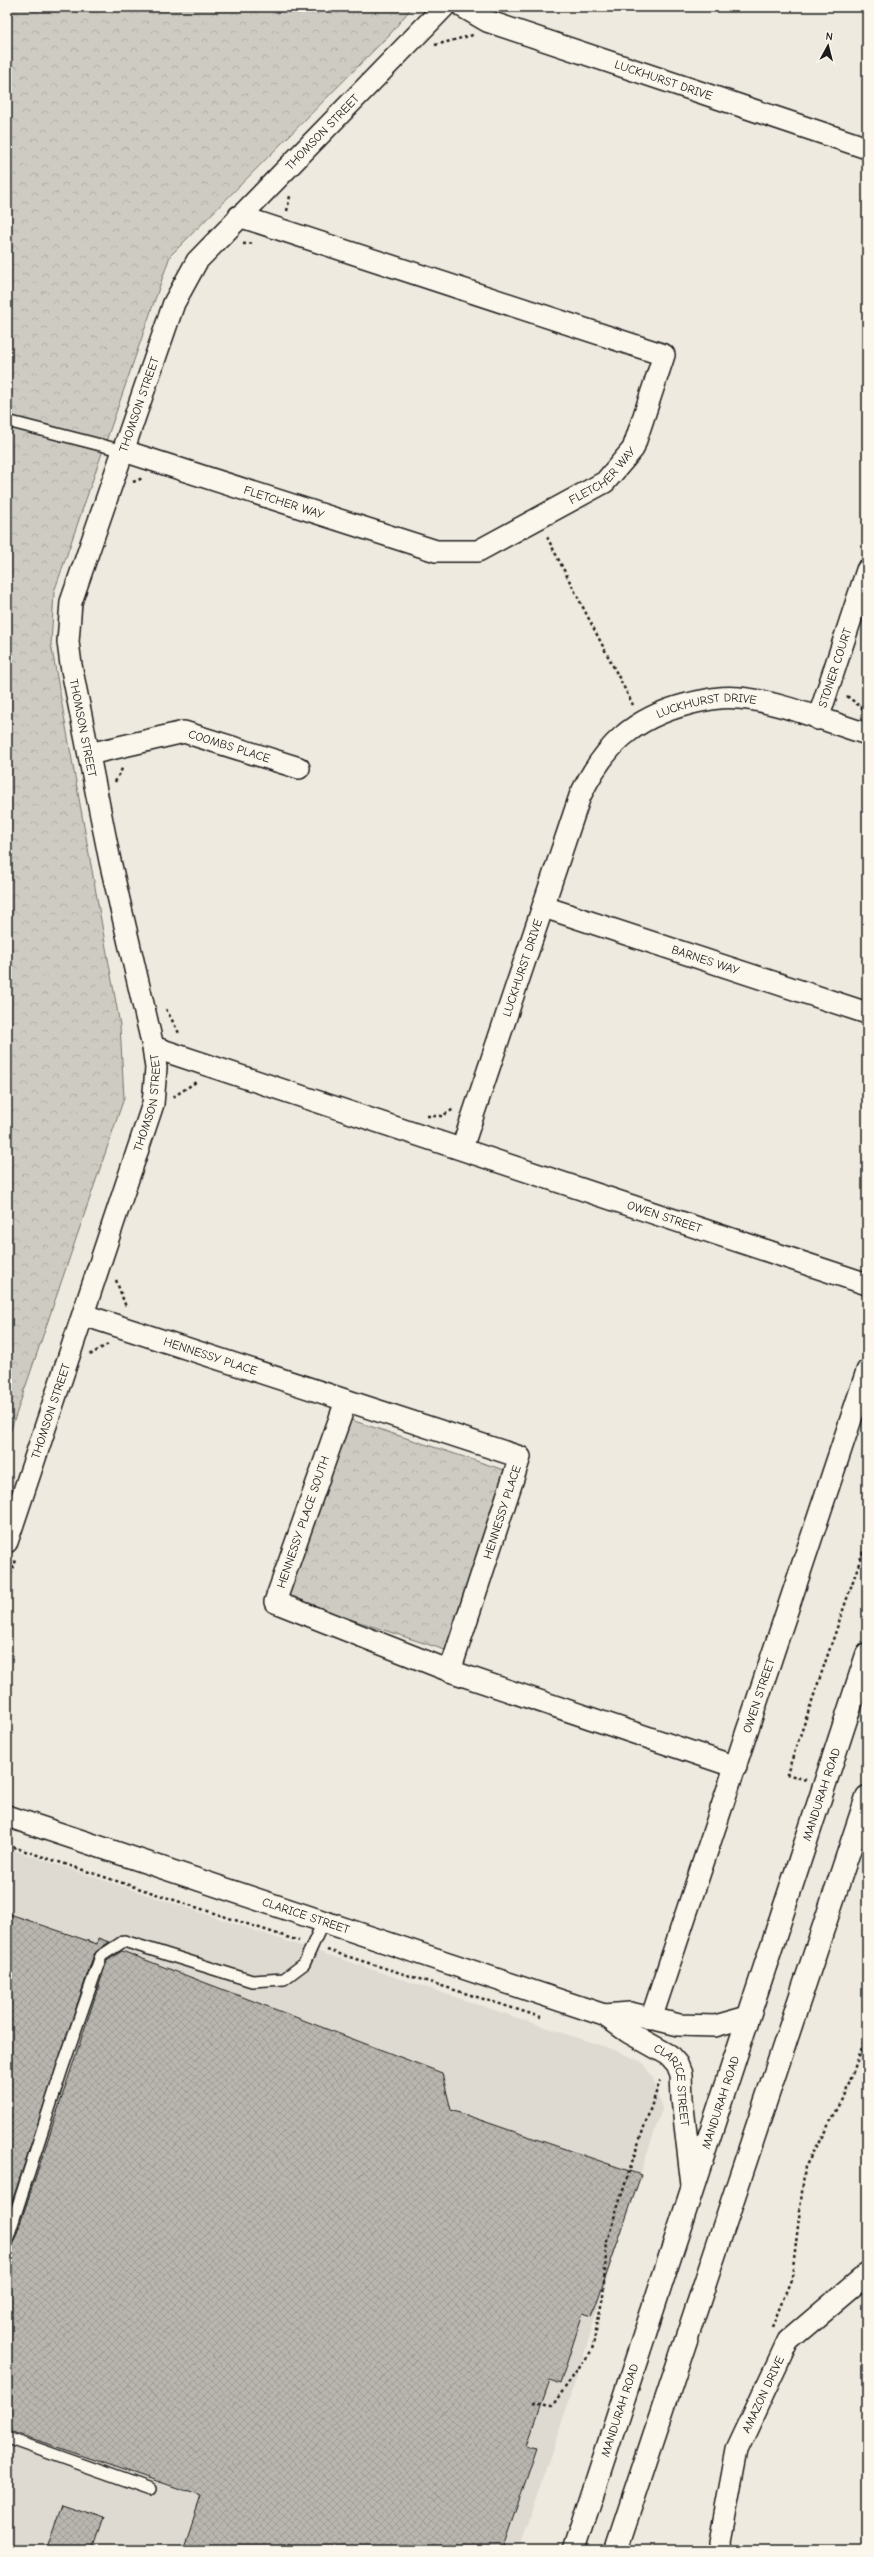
<svg xmlns="http://www.w3.org/2000/svg" width="874" height="2557" viewBox="0 0 874 2557" font-family="'Comic Neue',sans-serif">
	<defs>
		<pattern id="forest-crowns" width="20" height="18" patternUnits="userSpaceOnUse"><rect width="20" height="18" fill="#ceccc2"/><path d="M2 6a3 3 0 1 1 6 0M12 15a3 3 0 1 1 6 0" fill="none" stroke="#b0afa6"/></pattern>
		<pattern id="building-cross-hatch" width="8" height="8" patternUnits="userSpaceOnUse"><rect width="8" height="8" fill="#b9b6af"/><path d="M0 0l8 8M0 8l8-8" fill="none" stroke="#9e9c96"/></pattern>
	</defs>
	<rect width="100%" height="100%" fill="#eeeadf"/>
	<filter id="ink" filterUnits="userSpaceOnUse"><feTurbulence type="fractalNoise" baseFrequency=".025" numOctaves="2"/><feDisplacementMap in="SourceGraphic" scale="8" xChannelSelector="R" yChannelSelector="G"/><feConvolveMatrix kernelMatrix="1 2 1 2 8 2 1 2 1" color-interpolation-filters="sRGB"/></filter>
	<g filter="url(#ink)">
		<path fill="#dedad1" d="M7,1848L617,2051L642,2062L653,2078L662,2109L619,2239L573,2390L518,2550H7Z"/>
		<path fill="url(#forest-crowns)" stroke="#75746f" d="M7,7H412L391,33L170,256L54,592L51,644L120,1025L124,1098L7,1441Z
			M345,1418L504,1470L445,1650L286,1598Z"/>
		<path fill="url(#building-cross-hatch)" stroke="#1c1c1c" d="M7,1913L97,1944L98,1938L109,1942L94,1954L7,2217Z
			M122,1951L442,2073L451,2110L641,2175L592,2316L583,2313L560,2384L550,2380L527,2445L537,2448L502,2550H183L201,2496L7,2430V2247L14,2242L107,1961Z
			M62,2504L104,2518L93,2550H46Z"/>
		<g fill="none" stroke-linecap="round" stroke-linejoin="round">
			<g stroke="#1c1c1c" stroke-width="14">
				<path id="lane" d="M7,421L124,451
					M7,2240L62,2069L101,1956L124,1941L252,1981L284,1979L304,1964L323,1922
					M7,2438L151,2489"/>
			</g>
			<g stroke="#1c1c1c" stroke-width="24">
				<g id="street">
					<path id="s1" d="M463,7L487,21L867,148"/>
					<path id="s2" d="M124,451L436,551H478L605,482L633,449L664,355L239,216"/>
					<path id="s3" d="M818,719L867,570"/>
					<path id="s4" d="M89,754L184,732L299,768"/>
					<path id="s5" d="M544,907L867,1013"/>
					<path id="s6" d="M153,1047L867,1284"/>
					<path id="s7" d="M462,1148L580,796C604,746 633,718 688,704C705,700 721,696 739,698C778,701 828,722 867,734"/>
					<path id="s8" d="M84,1315L520,1457L450,1671L736,1767"/>
					<path d="M346,1401L275,1602L450,1671"/>
					<path id="s9" d="M7,1542L153,1104L156,1068L153,1047L110,861L71,665L68,642L71,602L174,303L197,261L444,7"/>
					<path id="s10" d="M7,1816L604,2015L628,2032L669,2055L677,2064L681,2074L682,2099L692,2185"/>
					<path d="M604,2015L630,2013L679,2025L715,2026L747,2017"/>
					<path id="s11" d="M651,2019L867,1371"/>
					<path id="s12" d="M721,2550L720,2541L737,2450L788,2341L867,2274"/>
				</g>
			</g>
			<g stroke="#1c1c1c" stroke-width="25">
				<g id="highway">
					<path id="s13" d="M574,2550L867,1655"/>
					<path d="M616,2550L867,1797"/>
				</g>
			</g>
			<path stroke="#1c1c1c" stroke-width="2.5" stroke-dasharray="3 3" stroke-linecap="butt" d="M435,45L473,35
				M287,211L290,196
				M243,244L254,243
				M133,482L143,478
				M547,537L633,705
				M847,696L867,712
				M115,782L123,767
				M166,1009L180,1035
				M173,1097L196,1082
				M427,1116H442L454,1109
				M116,1280L126,1307
				M90,1355L108,1344
				M7,1586L16,1560
				M806,1780L787,1774L867,1540
				M7,1845L299,1941
				M327,1950L541,2017
				M772,2327L792,2277L805,2167L843,2099L867,2034
				M532,2403L552,2406L592,2350L603,2296L607,2241L632,2162L660,2081"/>
			<use href="#lane" stroke="#fbf7ec" stroke-width="11"/>
			<use href="#street" stroke="#fbf7ec" stroke-width="21"/>
			<use href="#highway" stroke="#fbf7ec" stroke-width="22"/>
		</g>
	</g>
	<g text-anchor="middle" dominant-baseline="central" stroke-width="4" stroke-linejoin="round" paint-order="stroke">
		<g font-size="12" fill="#1c1c1c" stroke="#fbf7ec">
			<text stroke="none"><textPath href="#s1" startOffset="214">LUCKHURST DRIVE</textPath></text>
			<text stroke="none"><textPath href="#s9" startOffset="1517">THOMSON STREET</textPath></text>
			<text stroke="none"><textPath href="#s9" startOffset="1182">THOMSON STREET</textPath></text>
			<text stroke="none"><textPath href="#s2" startOffset="516">FLETCHER WAY</textPath></text>
			<text stroke="none"><textPath href="#s2" startOffset="168">FLETCHER WAY</textPath></text>
			<text stroke="none"><textPath href="#s3" startOffset="54">STONER COURT</textPath></text>
			<text stroke="none"><textPath href="#s7" startOffset="537">LUCKHURST DRIVE</textPath></text>
			<text transform="translate(83 728) rotate(79)">THOMSON STREET</text>
			<text stroke="none"><textPath href="#s4" startOffset="145">COOMBS PLACE</textPath></text>
			<text stroke="none"><textPath href="#s5" startOffset="170">BARNES WAY</textPath></text>
			<text stroke="none"><textPath href="#s7" startOffset="190">LUCKHURST DRIVE</textPath></text>
			<text stroke="none"><textPath href="#s9" startOffset="462">THOMSON STREET</textPath></text>
			<text stroke="none"><textPath href="#s6" startOffset="539">OWEN STREET</textPath></text>
			<text stroke="none"><textPath href="#s8" startOffset="133">HENNESSY PLACE</textPath></text>
			<text stroke="none"><textPath href="#s9" startOffset="138">THOMSON STREET</textPath></text>
			<text transform="translate(502 1512) rotate(-72)">HENNESSY PLACE</text>
			<text transform="translate(303 1522) rotate(-71)">HENNESSY PLACE SOUTH</text>
			<text stroke="none"><textPath href="#s11" startOffset="341">OWEN STREET</textPath></text>
			<text stroke="none"><textPath href="#s13" startOffset="795">MANDURAH ROAD</textPath></text>
			<text stroke="none"><textPath href="#s10" startOffset="315">CLARICE STREET</textPath></text>
			<text stroke="none"><textPath href="#s10" startOffset="735">CLARICE STREET</textPath></text>
			<text stroke="none"><textPath href="#s13" startOffset="471">MANDURAH ROAD</textPath></text>
			<text stroke="none"><textPath href="#s12" startOffset="163">AMAZON DRIVE</textPath></text>
			<text stroke="none"><textPath href="#s13" startOffset="147">MANDURAH ROAD</textPath></text>
		</g>
	</g>
	<rect width="874" height="2557" fill="none" stroke="#fbf7ec" stroke-width="24"/>
	<rect x="12" y="12" width="850" height="2533" fill="none" stroke="#1c1c1c" stroke-width="1.5" filter="url(#ink)"/>
	<g transform="translate(828 46) rotate(7)" stroke="#fbf7ec" stroke-width="3" paint-order="stroke">
	<path d="M0-3L7 15L0 10L-7 15Z" fill="#1c1c1c"/>
	<text y="-6" font-size="11" font-weight="bold" text-anchor="middle" fill="#1c1c1c">N</text>
	</g>
</svg>
